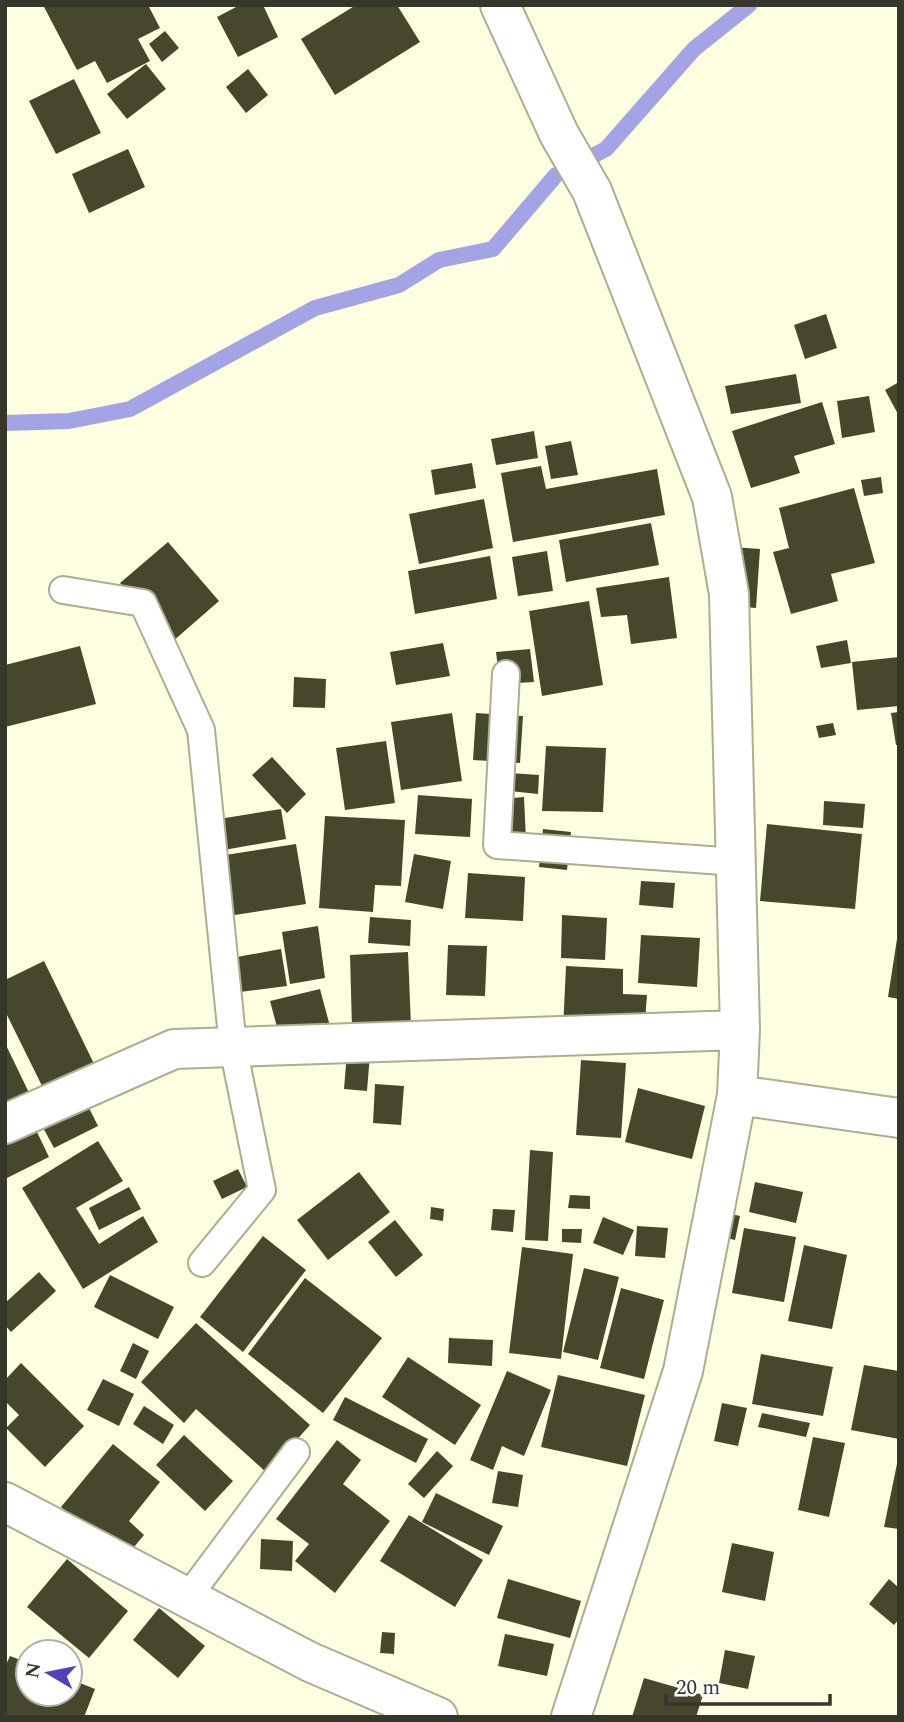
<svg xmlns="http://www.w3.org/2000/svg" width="904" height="1722" viewBox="0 0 904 1722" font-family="Spectral,serif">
	<rect width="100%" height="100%" fill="#fefee0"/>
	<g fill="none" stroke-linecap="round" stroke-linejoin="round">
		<path stroke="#a3a3e6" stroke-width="16" d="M5,423L69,421L130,409L315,308L399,285L439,260L493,249L556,175L606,149L694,49L749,5"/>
	</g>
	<path fill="#47472e" d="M43,5H148L160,28L138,39L150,61L107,83L95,61L77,70Z
		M240,5H263L278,37L238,57L217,17Z
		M356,5H397L420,42L335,95L301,39Z
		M165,31L179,48L162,62L149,44Z
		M146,64L166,89L127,119L107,94Z
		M248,69L268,95L246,113L226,87Z
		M74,79L101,133L56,154L29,101Z
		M128,149L145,187L89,213L72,174Z
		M826,314L837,348L805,359L794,325Z
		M796,374L801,403L731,414L725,386Z
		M899,382V416L885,390Z
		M869,396L875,432L842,438L837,401Z
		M822,402L835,444L794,456L800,473L751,488L732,431Z
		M534,431L538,458L496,465L491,439Z
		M571,441L578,475L551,479L545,446Z
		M472,463L476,488L435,495L431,470Z
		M541,466L546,489L657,469L665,515L513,542L501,473Z
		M881,477L883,493L864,496L861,480Z
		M854,488L875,563L831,574L838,601L791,614L773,552L789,548L779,508Z
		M484,499L493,548L419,564L409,514Z
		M651,523L659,565L566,582L559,540Z
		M168,542L219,601L172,642L120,583Z
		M733,547L760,549L756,608L730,606Z
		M547,551L553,591L518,596L512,557Z
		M490,556L497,599L415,614L408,571Z
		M669,577L677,638L631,644L627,615L601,617L596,588Z
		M589,601L603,685L542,696L529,611Z
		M847,640L851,663L821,668L816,646Z
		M443,643L450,676L396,685L390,652Z
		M80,646L96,704L5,727V665Z
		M530,649L534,682L500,684L496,652Z
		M899,657V706L857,710L852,662Z
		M294,677L326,679L325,708L293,707Z
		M899,712V745H896L891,713Z
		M452,713L462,781L401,790L391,722Z
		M476,713L523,716L520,763L473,760Z
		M833,723L836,735L819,738L816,726Z
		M386,741L395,803L345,810L336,748Z
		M546,746L606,748L603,812L542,811Z
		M272,757L306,794L287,813L252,775Z
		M510,773L539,775L538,794L510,791Z
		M418,795L472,799L470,837L415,834Z
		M524,797L526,840L494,842L492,800Z
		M824,801L865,804L863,828L823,825Z
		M281,809L286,839L224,850L219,819Z
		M325,816L405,820L401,886L375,885L373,912L319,908Z
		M767,824L862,834L855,909L760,901Z
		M543,829L571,832L567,870L539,867Z
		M296,844L306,904L215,918L206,858Z
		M414,854L451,861L443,909L405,902Z
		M468,873L525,877L523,921L465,918Z
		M641,881L675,883L673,908L639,905Z
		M562,915L607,918L605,960L561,958Z
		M370,917L411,920L410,946L368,943Z
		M318,926L325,978L290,984L282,932Z
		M641,935L700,938L697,987L638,983Z
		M897,939H899V999L888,997Z
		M448,945L487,946L485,996L446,995Z
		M281,949L287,986L231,993L226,959Z
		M408,952L411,1026L352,1028L350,955Z
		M44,961L99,1074L48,1098L5,1011V980Z
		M566,966L623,969V994L647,995L645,1021L563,1030Z
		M320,989L331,1030L281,1042L270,1001Z
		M5,1043L32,1099L5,1111Z
		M347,1052L370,1054L367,1091L344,1089Z
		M581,1060L626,1063L621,1138L576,1135Z
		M375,1084L404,1086L401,1125L373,1123Z
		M638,1088L705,1106L692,1159L625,1142Z
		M83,1096L98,1126L54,1148L39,1120Z
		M36,1130L49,1157L5,1179V1146Z
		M98,1141L123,1181L76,1208L99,1244L143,1216L158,1242L83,1289L22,1188Z
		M530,1150L553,1152L548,1241L525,1240Z
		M238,1169L247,1187L222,1199L213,1181Z
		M359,1172L390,1212L328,1260L297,1220Z
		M755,1182L803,1192L796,1223L749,1212Z
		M129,1187L141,1209L99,1230L89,1208Z
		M570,1195L590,1196V1209L568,1208Z
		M431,1207L444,1209L443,1221L430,1219Z
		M493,1209L515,1210L513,1232L491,1230Z
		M715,1210L740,1216L735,1240L710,1234Z
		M603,1217L634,1230L623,1255L593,1243Z
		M395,1220L423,1255L396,1277L368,1242Z
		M637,1226L668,1228L665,1258L635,1256Z
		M744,1228L796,1237L784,1302L732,1293Z
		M562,1229H582L581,1243L562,1242Z
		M263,1236L306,1270L243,1352L200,1317Z
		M804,1245L847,1255L832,1329L788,1321Z
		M522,1247L573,1254L561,1359L509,1353Z
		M584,1268L619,1277L598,1360L563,1352Z
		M39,1272L56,1291L11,1332L5,1325V1303Z
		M110,1275L174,1307L158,1339L94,1307Z
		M305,1278L382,1338L323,1413L248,1354Z
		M621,1288L664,1300L644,1379L600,1368Z
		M196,1323L310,1425L267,1473L196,1409L184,1423L141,1382Z
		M449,1338L493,1340L492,1366L448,1363Z
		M133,1343L149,1351L136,1379L120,1371Z
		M761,1354L833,1367L823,1416L752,1404Z
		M408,1357L481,1405L455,1445L382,1397Z
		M21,1363L84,1426L45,1467L6,1428L19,1415L5,1401V1380Z
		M864,1365L899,1371V1439L851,1430Z
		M507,1371L551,1390L524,1456L502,1446L493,1470L470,1460Z
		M558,1375L645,1395L627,1466L541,1447Z
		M103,1379L134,1394L119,1426L87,1410Z
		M345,1397L428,1439L416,1463L333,1420Z
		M722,1403L747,1408L738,1446L714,1441Z
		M144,1406L174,1425L163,1444L133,1424Z
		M762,1413L810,1423L806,1437L758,1427Z
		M184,1435L233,1481L205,1511L156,1465Z
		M813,1437L845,1443L829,1517L798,1510Z
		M337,1440L361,1460L343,1484L390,1521L335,1593L295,1561L309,1544L276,1519Z
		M113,1444L160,1482L129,1521L144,1535L124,1559L61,1507Z
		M437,1451L453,1466L424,1498L408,1484Z
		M898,1459H899V1529L884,1527Z
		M498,1471L523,1475L518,1507L492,1503Z
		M436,1493L503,1526L489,1555L422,1522Z
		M409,1515L483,1560L455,1607L380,1561Z
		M261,1539L293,1541L292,1571L260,1569Z
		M732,1543L774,1552L765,1601L722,1592Z
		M67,1559L128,1611L89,1658L27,1607Z
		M508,1579L581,1601L570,1638L497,1618Z
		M889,1579L899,1588V1619L894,1625L869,1604Z
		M159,1608L205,1646L178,1678L133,1640Z
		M382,1632L395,1633L394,1654L380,1653Z
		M505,1634L554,1644L547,1676L498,1666Z
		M725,1650L755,1656L748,1689L719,1683Z
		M10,1656L28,1663V1694H70V1679L95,1689L84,1717H5V1667Z
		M644,1678L703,1695L696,1717H632Z"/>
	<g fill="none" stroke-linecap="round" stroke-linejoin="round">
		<g stroke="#adad91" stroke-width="30">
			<path id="service" d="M63,590L143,603L201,730L233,1047L262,1190L202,1263
				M506,674L497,845L737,862
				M187,1598L296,1452"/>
		</g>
		<g stroke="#adad91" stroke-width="42">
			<path id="minor" d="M500,5L559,134L592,191L712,497L729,594L740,1030L737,1095L683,1371L571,1717
				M737,1095L899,1118
				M5,1124L174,1049L740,1030"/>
		</g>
		<g stroke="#adad91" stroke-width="42">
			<path id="tertiary" d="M5,1502L310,1662L438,1717"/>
		</g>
		<use href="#service" stroke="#fff" stroke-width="26"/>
		<use href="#minor" stroke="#fff" stroke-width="38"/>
		<use href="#tertiary" stroke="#fff" stroke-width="38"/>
	</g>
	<rect width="904" height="1722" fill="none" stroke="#36362b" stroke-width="14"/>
	<g transform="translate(49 1673) rotate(280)"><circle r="33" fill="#ffffff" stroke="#afafaa" stroke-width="2"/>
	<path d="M0-5L12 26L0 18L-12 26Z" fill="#5341b9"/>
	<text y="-10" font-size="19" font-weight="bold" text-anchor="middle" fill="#36362b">N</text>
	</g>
	<path d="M666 1694v10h164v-10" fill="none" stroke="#36362b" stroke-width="3.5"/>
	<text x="676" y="1694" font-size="21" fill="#36362b" stroke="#ffffff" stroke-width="5" paint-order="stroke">20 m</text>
</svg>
